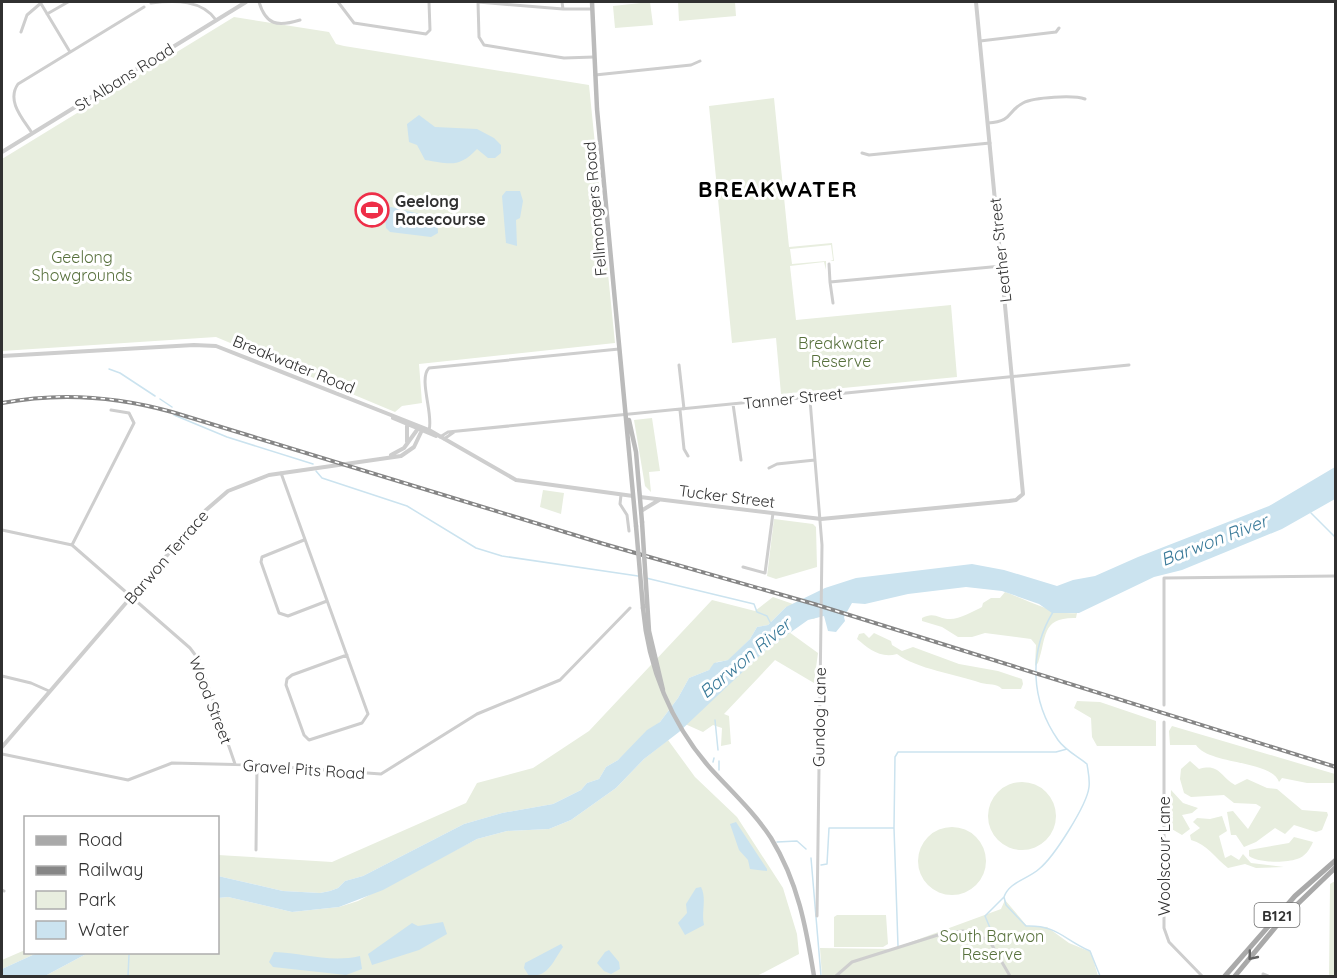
<svg xmlns="http://www.w3.org/2000/svg" width="1337" height="978" viewBox="0 0 1337 978" font-family="Quicksand,sans-serif">
	<rect width="100%" height="100%" fill="#fff"/>
	<path fill="#e8eedf" d="M650,2L653,25L615,28L613,6Z
		M678,2H735L736,16L679,21Z
		M234,17L329,32L336,44L344,46L589,85L615,343L419,364L422,403L402,406L395,412L216,337L2,351V159Z
		M774,98L789,247L832,243L834,261H830L833,260L831,245L790,249L792,264L826,261V270L824,262L790,266L796,320L951,305L957,377L781,394L776,338L732,343L709,106Z
		M652,418L660,471L649,472L651,492L645,486L634,420Z
		M543,490L564,493L561,514L540,507Z
		M774,519L813,524L816,527L817,567L776,579L767,576Z
		M1005,592C1025,599 1056,616 1077,613L1076,618C1041,617 1047,637 1038,663L1035,666L1036,645L1031,639L985,633L972,637H958L942,627L922,621V618C934,611 939,619 950,619C960,619 974,611 982,607L983,603L991,598H1000Z
		M773,597L793,604L800,601L818,617L813,619L786,607L768,625L757,627L750,639L729,660L717,662L709,670L689,678L678,698L660,722L618,760L606,767L599,779L587,783L581,790L553,804L502,813L464,824L363,876L345,881L338,888L330,891L320,893L283,891L218,876V855L332,862L466,803L477,783L533,768L589,731L712,600L755,611Z
		M789,632L818,653L814,683L775,660L724,714L729,716L731,744L721,746L722,728L713,725L703,732L685,724L749,664Z
		M864,633L869,638L874,633L891,641L892,645L902,651L913,647L959,664L998,671L1022,679L1023,684L1021,689H1002C996,683 989,685 981,683C955,674 917,669 897,654C880,659 868,648 857,639L859,634Z
		M1077,701L1100,702L1156,721V746H1097L1092,737L1091,718L1074,708Z
		M1172,726L1335,774V783H1307L1282,778L1279,782C1272,760 1209,765 1196,745H1170L1169,731Z
		M668,740L695,777L737,817L783,888L797,934L799,954L757,976H45L88,953L218,952V898L228,897L292,912L339,907L358,901L477,839L507,831L549,829L571,820L616,788L644,759Z
		M1190,761L1199,769C1219,763 1220,776 1235,785L1247,779L1267,788L1277,789L1302,810L1327,812L1328,815L1322,830L1316,832L1294,825L1285,834L1275,828L1256,842L1244,847L1236,835H1231L1227,812L1233,811L1248,829L1261,807L1256,804L1234,803L1224,795L1191,797L1184,793L1180,779L1181,769Z
		M988 816a34 34 0 1 1 68 0a34 34 0 1 1-68 0Z
		M1171,790L1183,803L1198,808L1192,813L1182,815L1190,829L1182,835L1170,828Z
		M1222,816L1227,831L1219,836L1225,858L1231,855L1239,860L1243,854L1251,863L1284,867L1256,868L1245,864L1228,868C1215,858 1207,844 1191,840L1190,835L1200,828L1193,822L1197,818L1210,819Z
		M918 861a34 34 0 1 1 68 0a34 34 0 1 1-68 0Z
		M1294,837L1313,842C1310,849 1305,857 1297,859C1286,863 1258,863 1249,856V850L1289,843Z
		M1335,881V976H1329L1330,884Z
		M1005,900L1027,926L1047,927L1069,943L1091,952L1098,976H822L820,948L892,949L1001,909Z
		M837,915H886L888,944L883,947H834V917Z
		M25,950L37,953L2,969V960Z"/>
	<path fill="#cbe3ef" d="M419,115L435,127L477,129L494,138L501,145V153L495,158H488L477,149C459,168 450,164 425,160L417,145L409,142L407,124Z
		M506,191H520L523,201L520,218L516,220L517,246L506,243L502,196Z
		M391,207L437,218L438,233L431,237L390,232L386,228L384,208Z
		M1335,467V499L1282,529L1182,570L1154,577L1079,613H1052L1039,604L1002,591L966,587L908,594L865,604L852,603L844,617L845,621L836,632L828,631L824,616L808,620L767,649L679,732L644,759L616,788L571,820L549,829L507,831L477,839L383,890L339,907L292,912L228,897L218,898V876L283,891L320,893L330,891L338,888L345,881L363,876L464,824L502,813L553,804L581,790L587,783L599,779L606,767L618,760L647,730L660,722L678,698L689,678L709,670L714,663L728,660L750,639L757,627L768,625L786,607L825,588L856,578L972,564L1004,570L1057,586L1073,580L1095,576L1138,557L1269,506Z
		M736,822L767,869V871L750,869L748,860L739,850L730,824Z
		M701,887C707,898 701,913 704,925L685,935L678,923L687,913L686,904L696,888Z
		M443,922L447,934L419,950L372,965L368,954L412,923L418,926Z
		M561,944L563,947C553,961 549,977 529,976L524,968L525,963Z
		M609,950L619,962L620,969L611,974L604,971L597,963L605,952Z
		M274,952C303,953 330,963 360,956L362,969L346,975L273,967L269,962Z
		M37,953V952L88,953L45,976H2V969Z"/>
	<g fill="none" stroke-linecap="round" stroke-linejoin="round">
		<path stroke="#cbe3ef" stroke-width="1.5" d="M109,369L120,373L155,396
			M160,399L172,407
			M174,415L227,437L313,464
			M316,471L322,478L407,506L476,548L502,556L638,576
			M1311,513L1336,538
			M646,578L754,604L757,612L767,616L771,624
			M1053,612C1028,653 1031,701 1058,740C1065,750 1077,756 1087,764C1088,771 1090,779 1089,787C1087,805 1054,857 1039,869C1028,879 1009,882 1004,897L1006,905L1026,926C1057,925 1063,939 1090,951L1100,976
			M715,720L718,750
			M719,761V770
			M713,762L714,758
			M894,828L898,946
			M777,842L797,841L806,849
			M811,858L821,976
			M821,865L827,864L829,828H894L895,757L898,752H1056L1067,749
			M996,942L985,916L1004,897
			M128,976L129,955"/>
		<path stroke="#cecece" stroke-width="3" d="M40,2L70,52
			M259,2C266,25 277,27 300,20
			M338,2L354,23L426,34L430,30L429,2
			M478,2L479,37L484,45L564,58L594,57
			M478,2L563,9H592
			M562,2L563,9
			M151,3C176,0 202,0 216,20
			M47,14L68,2
			M21,32L27,15L41,3
			M980,41L1056,32L1059,28
			M595,75L691,65L700,61
			M988,123C1014,121 1006,112 1023,103C1034,97 1074,95 1085,99
			M32,133C23,119 6,101 18,84L144,7
			M862,153L869,155L990,143
			M829,264L830,282
			M833,303L830,282L1002,266
			M679,365L684,409
			M810,400L822,545L817,916
			M733,404L741,460
			M680,410L684,449L688,456
			M429,430C434,415 418,379 429,368L619,349
			M440,437L448,432L792,398L810,400L816,396L1129,365
			M444,439L454,432
			M769,468L777,464L815,460
			M281,473L368,714L362,723L309,740L304,735L286,685L287,679L292,675L347,655
			M621,495L620,504L627,515L629,531
			M2,530L72,545L190,648L199,660L235,764
			M304,540L262,557L261,562L279,613L288,616L327,601
			M72,545L134,423L129,413L111,410
			M743,567L765,573L773,513
			M2,676L31,683L49,691
			M1164,705V578L1336,576
			M1164,722V928L1169,942L1202,976
			M2,754L128,780L172,763L257,765L381,774L477,714L560,680L630,608
			M256,850L257,765
			M2,890L4,891
			M1263,974L1268,976
			M836,976L852,962L941,934L963,931L989,940L1010,976"/>
		<path stroke="#cecece" stroke-width="4" d="M2,152L246,2
			M2,356L194,345L216,346L429,430L516,480L633,496
			M393,418L436,436
			M407,426V442
			M391,455L404,448L417,430
			M640,497L821,519L1009,501L1016,500L1023,494L976,2
			M641,511L659,500
			M2,747L206,510L228,491L269,475L401,456L414,447L423,428"/>
		<path stroke="#bbb" stroke-width="4.5" d="M592,2L597,109L636,526
			M629,420L636,452L642,522
			M643,608C648,667 671,724 711,769C732,792 754,812 771,838C798,882 806,927 814,976"/>
		<path stroke="#a9a9a9" stroke-width="5" d="M1225,976L1295,896L1336,860
			M1235,976L1283,918L1336,867"/>
		<g stroke="#868686" stroke-width="4">
			<path id="rail" d="M2,403C60,392 115,396 172,412L604,544L814,604L1336,767"/>
		</g>
		<use href="#rail" stroke="#fff" stroke-width="1.5" stroke-dasharray="4.5" stroke-linecap="butt"/>
		<path stroke="#bbb" stroke-width="4.5" d="M642,522L649,631L663,690
			M636,526L643,608"/>
	</g>
	<defs><path id="oneway-chevron" d="M-2-3.5L2.5 0L-2 3.5" fill="none" stroke-width="1.6" stroke-linecap="round" stroke-linejoin="round" transform="scale(1.5)"/></defs>
	<use stroke="#616161" href="#oneway-chevron" transform="translate(1252 956) rotate(129)"/>
	<defs>
		<g id="stadium-ring" transform="scale(1.725)"><circle r="9.5" fill="#fff" stroke="#ee2e48" stroke-width="1.5"/><path d="M0-5a6.5 5 0 1 0 0 10a6.5 5 0 1 0 0-10ZM-3.5-1.8h7v3.6h-7Z" fill="#ee2e48"/></g>
	</defs>
	<g fill-rule="evenodd">
		<use href="#stadium-ring" x="372" y="210"/>
	</g>
	<g text-anchor="middle" dominant-baseline="central" stroke-width="6" stroke-linejoin="round" paint-order="stroke">
		<rect fill="#fff" stroke="#6f6f6f" stroke-width="1.5" x="1254.5" y="903" width="45" height="24" rx="4.5"/>
		<g font-size="15" font-weight="bold" fill="#313131">
			<text x="1277" y="915">B121</text>
		</g>
		<g font-size="16" fill="#313131" stroke="#fff">
			<text transform="translate(124 77) rotate(-32)">St Albans Road</text>
			<text transform="translate(595 209) rotate(-95)">Fellmongers Road</text>
			<text transform="translate(1000 250) rotate(-96)">Leather Street</text>
			<text transform="translate(294 364) rotate(22)">Breakwater Road</text>
			<text transform="translate(793 398) rotate(-6)">Tanner Street</text>
			<text transform="translate(727 496) rotate(7)">Tucker Street</text>
			<text transform="translate(166 557) rotate(-49)">Barwon Terrace</text>
			<text transform="translate(211 700) rotate(69)">Wood Street</text>
			<text transform="translate(819 717) rotate(-89)">Gundog Lane</text>
			<text transform="translate(304 769) rotate(4)">Gravel Pits Road</text>
			<text transform="translate(1164 856) rotate(-90)">Woolscour Lane</text>
		</g>
		<g font-size="16" font-weight="bold" fill="#313131" stroke="#fff" text-anchor="start">
			<text x="395" y="201">Geelong<tspan x="395" dy="18">Racecourse</tspan></text>
		</g>
		<g font-size="16" fill="#57703c" stroke="#fff">
			<text x="82" y="257">Geelong<tspan x="82" dy="18">Showgrounds</tspan></text>
			<text x="841" y="343">Breakwater<tspan x="841" dy="18">Reserve</tspan></text>
			<text x="992" y="936">South Barwon<tspan x="992" dy="18">Reserve</tspan></text>
		</g>
		<g font-size="18" font-style="italic" fill="#3a7a99" stroke="#fff">
			<text transform="translate(1214 540) rotate(-21)">Barwon River</text>
			<text transform="translate(745 658) rotate(-40)">Barwon River</text>
		</g>
		<g font-size="22" font-weight="bold" letter-spacing="1.5" fill="#000" stroke="#fff">
			<text x="778" y="189">BREAKWATER</text>
		</g>
	</g>
	<rect width="1337" height="978" fill="none" stroke="#313131" stroke-width="6"/>
	<rect x="24" y="816" width="195" height="138" fill="#ffffff" stroke="#adadad" stroke-width="1.5"/>
	<rect x="36" y="836" width="30" height="9" fill="#a9a9a9" stroke="#adadad" stroke-width="1.5"/>
	<text x="78" y="846" font-size="18" fill="#313131">Road</text>
	<rect x="36" y="866" width="30" height="9" fill="#868686" stroke="#adadad" stroke-width="1.5"/>
	<text x="78" y="876" font-size="18" fill="#313131">Railway</text>
	<rect x="36" y="891" width="30" height="18" fill="#e8eedf" stroke="#adadad" stroke-width="1.5"/>
	<text x="78" y="906" font-size="18" fill="#313131">Park</text>
	<rect x="36" y="921" width="30" height="18" fill="#cbe3ef" stroke="#adadad" stroke-width="1.5"/>
	<text x="78" y="936" font-size="18" fill="#313131">Water</text>
</svg>
